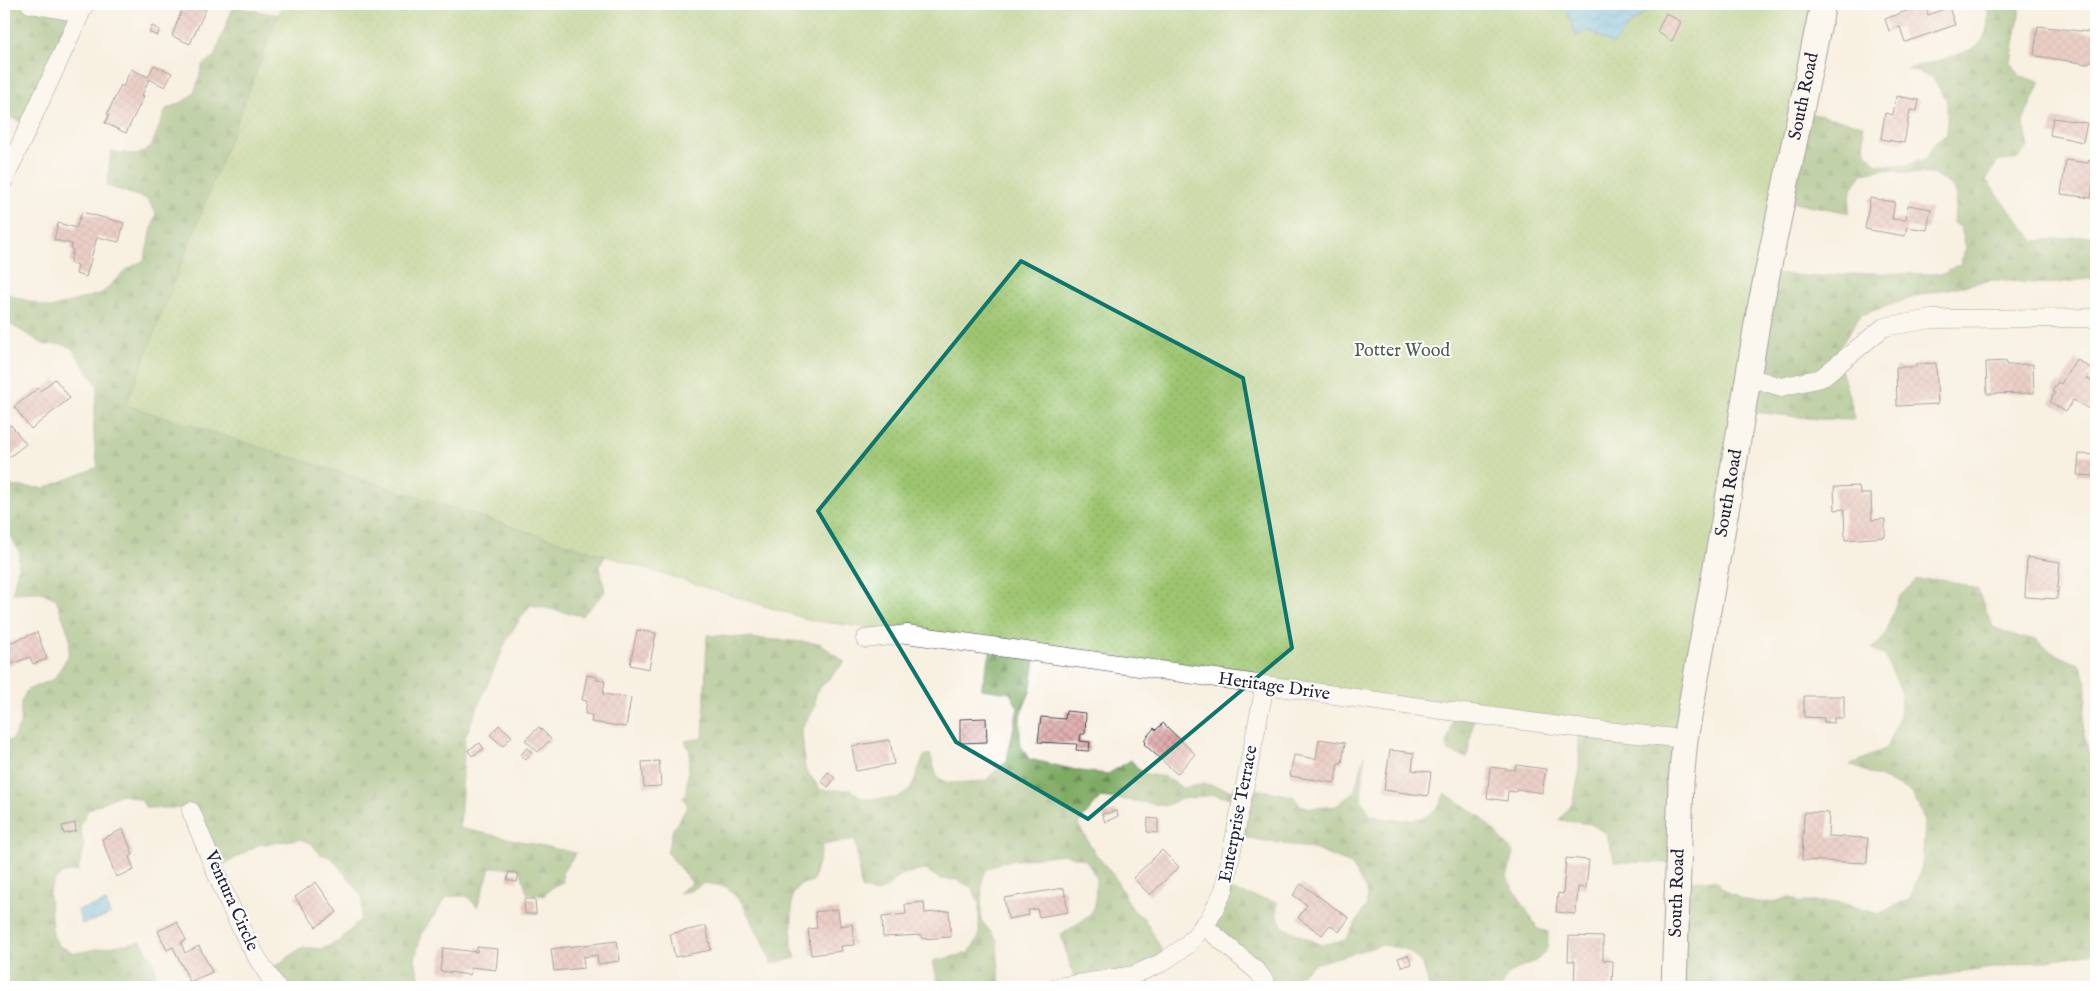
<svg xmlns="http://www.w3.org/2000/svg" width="2100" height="991" viewBox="0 0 2100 991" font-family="'IM FELL English',serif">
	<defs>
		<pattern id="forest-firs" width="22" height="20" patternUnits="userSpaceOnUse" patternTransform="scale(1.25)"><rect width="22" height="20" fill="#7eaa62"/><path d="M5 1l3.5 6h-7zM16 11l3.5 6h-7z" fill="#678a52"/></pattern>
		<pattern id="park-dots" width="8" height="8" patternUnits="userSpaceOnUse" patternTransform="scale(1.25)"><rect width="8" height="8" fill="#9dc570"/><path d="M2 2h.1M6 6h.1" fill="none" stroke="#87a962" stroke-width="1.8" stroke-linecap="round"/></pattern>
		<pattern id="water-waves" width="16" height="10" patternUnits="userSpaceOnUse" patternTransform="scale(1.25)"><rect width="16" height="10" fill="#6ec1ea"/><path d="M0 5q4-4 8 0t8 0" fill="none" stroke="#5a9cbf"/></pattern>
		<pattern id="building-cross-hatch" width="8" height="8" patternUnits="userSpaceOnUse" patternTransform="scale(1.25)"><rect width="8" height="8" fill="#dda6a4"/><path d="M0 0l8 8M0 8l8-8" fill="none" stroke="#b38787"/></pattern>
	</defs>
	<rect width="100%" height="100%" fill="#fff"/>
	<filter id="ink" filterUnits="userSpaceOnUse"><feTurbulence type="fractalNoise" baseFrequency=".02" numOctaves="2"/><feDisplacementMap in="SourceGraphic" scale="10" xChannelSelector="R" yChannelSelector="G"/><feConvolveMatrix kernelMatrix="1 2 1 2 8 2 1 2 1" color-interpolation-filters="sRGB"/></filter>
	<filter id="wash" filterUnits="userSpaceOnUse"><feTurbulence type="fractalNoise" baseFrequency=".0096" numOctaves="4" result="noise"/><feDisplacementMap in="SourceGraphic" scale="20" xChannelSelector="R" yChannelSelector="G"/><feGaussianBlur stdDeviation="1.12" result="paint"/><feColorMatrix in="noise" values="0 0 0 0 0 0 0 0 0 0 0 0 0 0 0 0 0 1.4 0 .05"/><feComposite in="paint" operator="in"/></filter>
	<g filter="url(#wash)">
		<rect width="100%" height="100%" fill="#f8f0e1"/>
		<path fill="url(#forest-firs)" stroke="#50664e" fill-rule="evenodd" d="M4,4H37L74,10L24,124L4,114Z
			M303,4H1564L1800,111L1863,125L1865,151L1877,165H1907L1926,159L1934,144L1947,134V101L1932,77L1907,69C1924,64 1975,54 1983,39C1989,28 1988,15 1988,4H2021L2011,62L2020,76L2040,82L2023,122L2029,146L2017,160L1998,161L1986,180L2035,241L2096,235V278L2051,284L1991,280L1923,294L1861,315L1836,353L1853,409L1854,418L1852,420L1817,419L1743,411L1737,432L1673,863L1615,862L1606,833L1590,824L1559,820L1572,804L1579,775V730L1475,713L1467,758L1448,751L1447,743L1454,713L1036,654L1030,692L1020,716V744L1029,759L1080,771L1108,774L1131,760L1142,773L1165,777L1183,788L1205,784L1235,791L1245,787L1293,796L1300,805L1312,808L1336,806L1354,792L1365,755L1361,800L1371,815C1388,821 1425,825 1438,807C1441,803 1442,798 1445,793L1481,817L1514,853L1507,878L1538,929L1548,932C1548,937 1548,944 1547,948C1536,971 1511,960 1501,987H1429L1423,965L1411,953L1404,949L1382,945L1314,964L1284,987H1270L1207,928L1225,889L1277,902V915L1283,927L1321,945L1345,940L1367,905L1366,890L1351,864L1313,849L1237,836L1240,800L1214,795L1181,799L1165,806L1142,802L1101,797L1078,824L1095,853L1114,876L1133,910L1144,918L1165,956L1148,969L1149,987H1109L1075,981L1061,935L1090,915L1095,905L1096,877L1086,860L1063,854L1001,862L986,870L982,881L981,920L997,940L1000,987H939L933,961L969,953L979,937V903L972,888L957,880L940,879L926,870L902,874L887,888L876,893L861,888L855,839L823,845L813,881L799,885L792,897V946L796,958L771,964L769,955L742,903L727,887L704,883L690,891L678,893L692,883L667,852L673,829L688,806L683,798L686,793L690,751L685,741L703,738L707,635L819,643L845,662L816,692L815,705L802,729L805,769L821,790H851L864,799L896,798L910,790L924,756L930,754L937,777L949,783L985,781L1007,760L1018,708L1010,693L981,689L992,646L637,544L605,556L600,566L605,592L582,616L530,605L508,637L465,737L460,828L576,853L562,873L563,882L552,887L544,896L527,893L520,869L491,867L477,907L467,896L447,897L421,935L415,959L421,985L399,981L385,987H277L268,971L303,947L322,949L339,941L360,920L363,900L360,893L332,858L320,854L311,843L300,839L258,845L218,868L187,812L182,808H146L141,800L121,794L88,810L80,825L84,849L78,871L63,873L54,881L49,893L53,935L59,946L75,953L141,941L155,964L156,987H4V741L12,740L20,724L21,702L27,690L54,679L68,656L70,638L56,599L41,592L13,593L20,553L10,535L4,534V486L45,488L98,467C92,439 93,414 98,386L72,348L61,344L45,345L8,323H4V293L50,308L102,293L126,270L144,260L156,213L147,199L107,186L111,151L137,155L151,147L166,109C195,97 195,96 202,65L214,57L233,7L286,16ZM1886,169L1904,173L1934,174L1953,187L1956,194L1954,223L1961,228L1966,248L1960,264L1943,274L1867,273L1811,277L1768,272L1783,200L1849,213L1851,190L1863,173Z
			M1943,579L1977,589L1993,627L2021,638L2035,639L2053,653L2079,664L2087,682L2083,735L2096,769V953L1862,987H1673L1676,881L1715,880C1732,901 1764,908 1789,897L1799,902H1839L1878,914L1910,898L1922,866L1925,821L1911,791L1850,765L1886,748L1900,715L1901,691L1885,656L1872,649L1884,638L1898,598L1916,580Z"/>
		<path fill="url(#park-dots)" stroke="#607456" d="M283,4H1822L1685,739L809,620L126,405Z"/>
		<path fill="url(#water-waves)" stroke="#487292" d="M1564,4H1650C1646,14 1636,19 1628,27C1622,33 1619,39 1612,45L1591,31L1576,36Z
			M106,902L110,915L82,924L78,910Z"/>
		<g id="blocks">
			<path fill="url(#building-cross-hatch)" d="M184,4H194L206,9L190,44L172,36Z
				M1925,4L1928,15L1949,7L1955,25L1905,42L1900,27L1889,31L1885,19Z
				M1666,13L1681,22L1672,41L1657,32Z
				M152,26L160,30L157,36L149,32Z
				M2038,26L2096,33V61H2091L2087,64L2037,56L2034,54Z
				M154,65L172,73L165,87L149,79L142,95L144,96L126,133L105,123L109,115L107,114L121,85L123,87L131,69L148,77Z
				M1896,96L1919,100L1917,111L1910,110L1904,143L1881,139L1885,113L1893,115Z
				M2053,118L2087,123L2083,142L2050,135Z
				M2066,160L2088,163L2089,160L2096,161V185L2093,184L2091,198L2061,194Z
				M1870,198L1895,202L1892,219L1906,220L1908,205L1931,209L1927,230L1907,227L1905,236L1865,229Z
				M82,212L124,223L119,242L97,237L86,277L76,274L78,265L70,263L73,250L71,249L72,244L54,240L58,223L76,228Z
				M2076,359L2092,369L2087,378L2096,384V397L2089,409L2073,400L2066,412L2050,402L2055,393L2052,391L2058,382L2061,384Z
				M2006,361V365L2033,364L2034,393L1987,394L1986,362Z
				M1936,363L1938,404L1897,406L1896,367H1916V364Z
				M55,379L70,398L31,429L14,407L38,388L40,391Z
				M11,425L26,444L7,459L4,455V430Z
				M2079,454L2096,455V476L2077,475Z
				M1859,486L1860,494H1871L1872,520L1885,519V537L1845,540L1844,509L1835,510L1834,487Z
				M2027,557L2060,562L2057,599L2025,597Z
				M637,630L656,633L649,669L630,665Z
				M37,632L47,659L33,664L30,657L4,667V645Z
				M587,675L597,677V680L605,681L603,694L631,698L626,727L591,722L592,715L585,714L587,701L582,700Z
				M1804,696H1844V718H1834V723L1824,722V718L1804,717Z
				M1066,711L1086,713L1085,734H1081L1080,741L1090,742L1089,751L1076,750L1077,744L1038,742L1041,717L1065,719Z
				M986,718L987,742L960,743V719Z
				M1163,723L1195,754L1177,774L1144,744L1146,742L1144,740L1154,728L1156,730Z
				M499,725L512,736L503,746L490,735Z
				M539,727L551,739L538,752L525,740Z
				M1319,739L1345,743L1342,763H1338L1335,783L1290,776L1294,755L1316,759Z
				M890,740L894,764L856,771L852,746Z
				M480,743L484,749L472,756L468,750Z
				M527,748L532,752L526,760L521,755Z
				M1390,750L1414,753L1412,770L1431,772L1428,796L1384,790Z
				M659,761L661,786L644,787L642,762Z
				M1516,765L1546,769L1542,793L1517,789L1516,792L1508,791L1507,801L1487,798L1490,767L1515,770Z
				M828,772L835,778L828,787L821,781Z
				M1117,811L1118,816L1105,822L1102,814Z
				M1804,812L1829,813L1828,836L1868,838L1867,863L1802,860Z
				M1148,818L1158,819V833L1147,832Z
				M75,823L76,831L64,834L62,826Z
				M123,829L133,855L129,857L134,870L116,877L102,839Z
				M1162,850L1179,867L1150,895L1133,878Z
				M1566,858L1589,860L1586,888L1578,887L1576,914L1556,912L1558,893L1563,894Z
				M509,872L519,874L517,882L507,880Z
				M316,882L337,912L316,927L295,897Z
				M1301,884L1349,918L1339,932L1330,925L1322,935L1298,918L1307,905L1293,895Z
				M1064,888L1068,912L1039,917L1037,909L1028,910L1029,915L1008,919L1004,898Z
				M524,899H535L536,914H525Z
				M924,902L925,913L949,911L951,937L922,939V935L883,937L882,917L906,914L905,904Z
				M838,909L840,926L852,924L854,945L841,946L842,951L811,955L808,929L817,928L815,912Z
				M177,922L186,940L181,943L185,953L199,946L212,972L190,982L173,947L167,950L158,931Z
				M706,926L711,950L675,957L670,934Z
				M1569,936L1603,937V960L1613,961L1612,987H1574L1575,961H1568Z
				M617,941L620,961L598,964L597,955L583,957L584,968L554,971L551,949Z
				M477,947L498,949L496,970L471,967L470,975L440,971L443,948L477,952Z
				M1408,955L1412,964L1402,967L1398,958Z"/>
		</g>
	</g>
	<g filter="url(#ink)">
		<use href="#blocks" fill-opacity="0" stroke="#424154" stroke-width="1"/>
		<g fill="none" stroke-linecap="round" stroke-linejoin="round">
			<g stroke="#424154" stroke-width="19">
				<path id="street" d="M30,4L80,13
					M4,180L85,4
					M1749,377L1781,387L1821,378L1884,327L1932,319L2096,318
					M865,639L907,634L1405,705L1568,727L1685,739
					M191,811C216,871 238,936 277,987
					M1203,925L1258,972L1269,987
					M1058,987L1134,975L1161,963L1186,946L1208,921L1224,890L1265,685"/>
			</g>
			<g stroke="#424154" stroke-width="27">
				<g id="secondary">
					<path id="s1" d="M1674,987L1681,782L1685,739L1730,488L1758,318L1823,4"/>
				</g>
			</g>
			<use href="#street" stroke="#fff" stroke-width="18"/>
			<use href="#secondary" stroke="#fff" stroke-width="25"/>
		</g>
	</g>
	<path d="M0 0H2100V991H0ZM1021,261L1243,378L1292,648L1088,819L956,742L818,511Z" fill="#f8f0e1" fill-opacity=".55" fill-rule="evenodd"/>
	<path fill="none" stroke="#0f766e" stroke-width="4" stroke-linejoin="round" d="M1021,261L1243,378L1292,648L1088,819L956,742L818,511Z"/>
	<g text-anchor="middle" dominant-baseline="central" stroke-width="4" stroke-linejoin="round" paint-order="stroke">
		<g font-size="18" fill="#22223b" stroke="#fff">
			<text stroke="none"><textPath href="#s1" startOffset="902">South Road</textPath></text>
			<text stroke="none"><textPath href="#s1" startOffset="498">South Road</textPath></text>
			<text transform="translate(1274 687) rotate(8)">Heritage Drive</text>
			<text transform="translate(1239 814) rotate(-79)">Enterprise Terrace</text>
			<text stroke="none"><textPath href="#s1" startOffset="94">South Road</textPath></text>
			<text transform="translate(231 901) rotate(66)">Ventura Circle</text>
		</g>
		<g font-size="18" fill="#4d5b4e" stroke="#fff">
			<text x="1402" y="351">Potter Wood</text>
		</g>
	</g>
	<rect width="2100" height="991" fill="none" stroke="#fff" stroke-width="20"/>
</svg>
